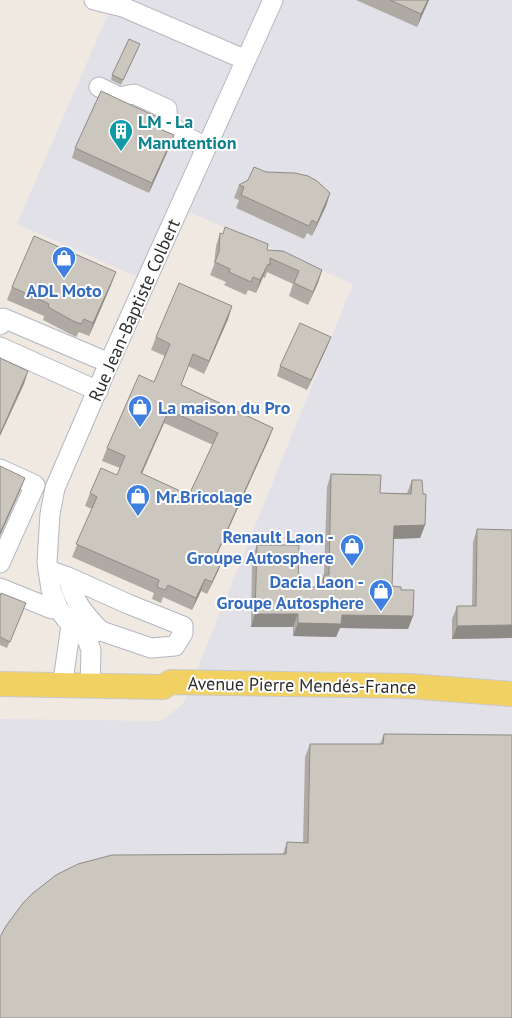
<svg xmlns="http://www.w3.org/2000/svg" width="512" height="1018" viewBox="0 0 512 1018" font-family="'PT Sans',sans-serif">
	<rect width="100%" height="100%" fill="#efe9e1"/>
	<path fill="#e3e1e8" d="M114,0H512V1018H0V719L161,721L183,704L353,284L182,209L151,283L17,224Z"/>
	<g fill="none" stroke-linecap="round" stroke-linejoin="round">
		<g stroke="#b4b7c1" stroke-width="21">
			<path id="minor" d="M94,0L123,7L246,60
				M99,87L119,97L134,94L167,109L168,123L183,135L206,147
				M0,325L3,318L109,363
				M0,347L98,391
				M0,469L35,485L0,563
				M48,570L68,577L128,604L183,626V633L175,646L151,648L101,631
				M68,577C73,601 84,614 101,631L89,633
				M0,588L52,609L58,608
				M64,685V674L71,625
				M90,686L91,650L87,639L66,619L58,608L51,590L47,562L50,514L55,488L109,363L273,0"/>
		</g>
		<g stroke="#c9c9c9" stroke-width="26">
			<path id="major" d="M0,684L163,687L171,682L409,686L512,694"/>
		</g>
		<use href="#minor" stroke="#fff" stroke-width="19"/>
		<use href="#major" stroke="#f2d163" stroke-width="24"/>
	</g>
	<path fill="#afaba4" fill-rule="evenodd" d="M356,0H429L417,27Z
		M138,49L121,85L111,80L112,75Z
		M156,127L174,135L149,193L72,158L75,148Z
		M266,172L330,193L326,206L312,236L307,233L304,239L236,208L239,200L234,198L239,185Z
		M220,233L322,270L308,305L289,296L293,284L267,272L265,278L263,277L256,293L248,290L246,295L224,285L226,282L210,275L214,265L216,246Z
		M111,285L89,336L79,332L76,337L68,333L43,320L44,316L7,300L12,287Z
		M232,306L228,319L204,374L188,366L181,385L273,428L268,441L216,556L223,559L218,571L207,594L201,591L192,610L163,597L161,603L152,599L154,593L72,557L92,509L85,506L90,493L117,475L120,468L102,461L107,448L154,382L165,356L151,350L156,337ZM164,423L213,445L189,495L142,474Z
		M327,347L307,390L277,376L280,366Z
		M331,474L380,493H407L412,480L425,525L420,538L393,539L392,586L401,590L413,616L408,629L340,628L336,637L293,636V627H251L252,558L257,545L298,587H319L324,575L327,487Z
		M477,529L512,638L452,639V619L457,606H472L473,542Z
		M0,596L26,603L7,648L0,645Z
		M384,734L512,1018L283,854L287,842L303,843L305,757L310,744H380Z"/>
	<path fill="#8e8b86" d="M428,0H429L417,27L421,14Z
		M174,135L170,146L149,193L152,183Z
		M330,193L326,206L312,236L317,223Z
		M268,264L263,277L256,293L260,280Z
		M322,270L318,283L308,305L313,292Z
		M116,272L111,285L89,336L93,323Z
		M232,306L228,319L204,374L209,361Z
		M331,337L327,347L307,390L311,380Z
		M28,371L24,384L0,436V434Z
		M169,410L164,423L136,486L141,473Z
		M273,428L268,441L211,568L216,555Z
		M25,478L20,491L0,536V533Z
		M425,525L420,538L389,539L394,526Z
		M223,559L218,571L207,594L212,582Z
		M205,579L201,591L192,610L196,598Z
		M255,614H298L293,627H251Z
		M342,615L413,616L408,629L340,628L336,637L293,636L298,623Z
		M512,625V638L452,639L457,626Z"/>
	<path fill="#cbc7bf" stroke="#8e8b86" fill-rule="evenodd" d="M390,0H428L421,14Z
		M129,39L140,44L123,80L112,75Z
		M101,91L159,118L155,127L174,135L152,183L75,148Z
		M254,167L266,172L295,173L308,176L317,181L330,193L317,223L312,220L309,226L241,195L244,187L239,185L248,180Z
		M225,227L268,244L267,250L283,251L322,270L313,292L294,283L299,271L270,258V265L268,264L260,280L253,277L251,282L229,272L230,269L215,262L219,252L220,233L223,234Z
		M34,236L116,272L93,323L84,319L81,324L73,321L48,307L49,304L12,287Z
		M179,283L232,306L209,361L193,354L181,385L273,428L216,555L223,559L212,582L205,579L196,598L168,585L165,590L157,587L159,580L76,544L97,497L90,493L101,468L117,475L125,456L107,448L139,375L154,382L170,344L156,337ZM169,410L218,433L189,495L141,473Z
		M300,323L331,337L311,380L280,366Z
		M0,358L28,371L0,434Z
		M0,466L25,478L0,533Z
		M331,474L381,475L380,493L411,494L412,480H422L423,494H426L425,525L394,526L392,586L401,587V590H414L413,616L342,615L341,624L298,623V614H255L257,545H299L298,587H323L324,575H329Z
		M477,529L512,530V625L457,626V606H476Z
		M1,593L26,603L10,642L0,637V596Z
		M384,734L512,735V1018H0V937L6,926L23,903L33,893L56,875L78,864L112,855L286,854L287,842L308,843L310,744H383Z"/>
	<defs>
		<g id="building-pin" transform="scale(1.25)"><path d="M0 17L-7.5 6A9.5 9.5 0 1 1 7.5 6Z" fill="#0f9aa8" stroke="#fff"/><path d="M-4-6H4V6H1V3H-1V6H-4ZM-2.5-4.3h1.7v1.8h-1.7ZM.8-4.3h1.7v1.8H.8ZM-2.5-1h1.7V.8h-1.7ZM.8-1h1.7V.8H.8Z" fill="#fff"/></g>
		<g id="shop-pin" transform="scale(1.25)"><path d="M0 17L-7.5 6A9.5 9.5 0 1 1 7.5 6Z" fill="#3f7fe0" stroke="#fff"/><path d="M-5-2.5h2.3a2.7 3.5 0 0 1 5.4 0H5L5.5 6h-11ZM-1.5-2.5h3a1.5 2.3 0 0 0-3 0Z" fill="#fff"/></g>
	</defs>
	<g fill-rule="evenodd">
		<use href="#building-pin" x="121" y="131"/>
		<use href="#shop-pin" x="64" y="258"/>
		<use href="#shop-pin" x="140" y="407"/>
		<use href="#shop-pin" x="138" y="496"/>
		<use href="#shop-pin" x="352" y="546"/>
		<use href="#shop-pin" x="381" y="591"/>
	</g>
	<g text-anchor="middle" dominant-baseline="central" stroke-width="4" stroke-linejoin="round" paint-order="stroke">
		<g font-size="18" font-weight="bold" fill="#0d838f" stroke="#fff" text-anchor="start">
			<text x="138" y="121">LM - La<tspan x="138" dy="21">Manutention</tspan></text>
		</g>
		<g font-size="18" font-weight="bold" fill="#366cbe" stroke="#fff" text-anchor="start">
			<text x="64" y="290" text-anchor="middle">ADL Moto</text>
			<text x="158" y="407">La maison du Pro</text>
			<text x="156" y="496">Mr.Bricolage</text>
			<text x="334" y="536" text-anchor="end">Renault Laon -<tspan x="334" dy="21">Groupe Autosphere</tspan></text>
			<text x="364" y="581" text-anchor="end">Dacia Laon -<tspan x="364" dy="21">Groupe Autosphere</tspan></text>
		</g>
		<g font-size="18" fill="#2e2e2e" stroke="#fff">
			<text transform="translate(134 310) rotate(-66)">Rue Jean-Baptiste Colbert</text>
			<text transform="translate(302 685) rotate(1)">Avenue Pierre Mendés-France</text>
		</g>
	</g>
</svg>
